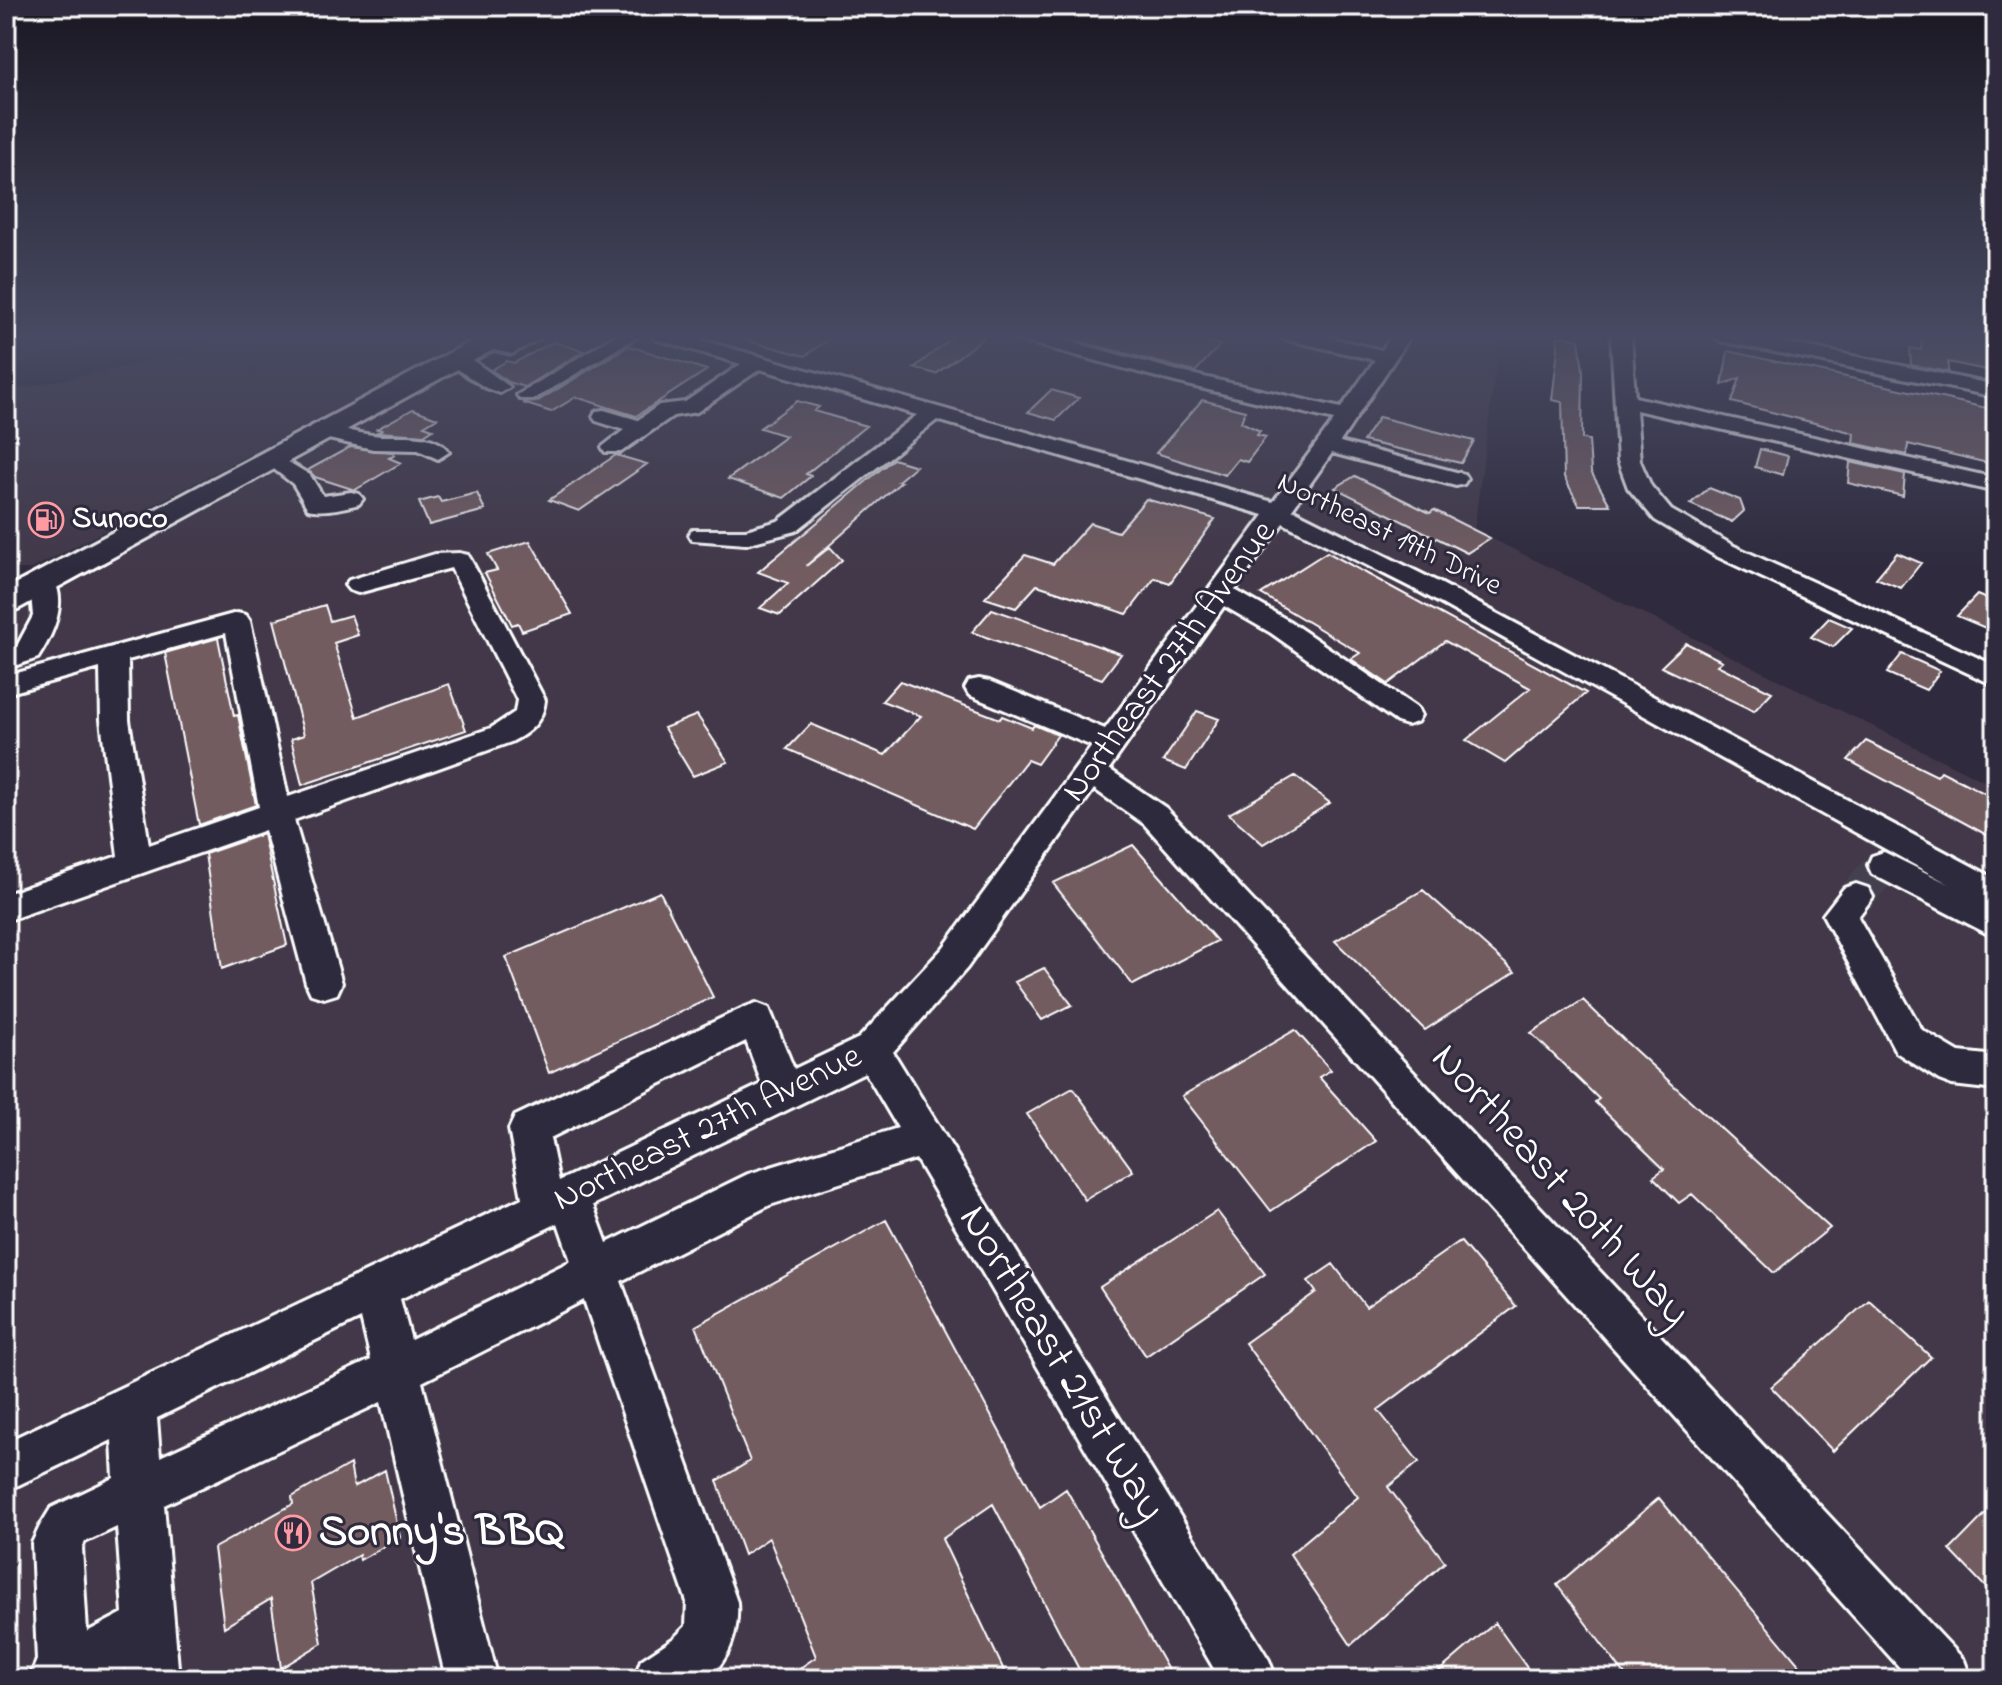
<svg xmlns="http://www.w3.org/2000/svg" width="2002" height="1685" viewBox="0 0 2002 1685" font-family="'Indie Flower',sans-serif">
	<rect width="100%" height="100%" fill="#2f2a3d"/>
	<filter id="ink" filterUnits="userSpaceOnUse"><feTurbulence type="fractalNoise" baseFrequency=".0125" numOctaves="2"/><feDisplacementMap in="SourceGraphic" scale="16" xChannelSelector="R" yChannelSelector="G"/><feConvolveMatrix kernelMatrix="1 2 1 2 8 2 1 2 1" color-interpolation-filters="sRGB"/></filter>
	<g filter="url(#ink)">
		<path fill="#433948" d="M114,335H137L28,356L26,362L12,365V390L187,354L204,347L208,337L218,335H476L32,569H6L7,359Z
			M526,335H1500L1474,530L1996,787V1679H14L11,617Z"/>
		<path fill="#725b61" stroke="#fff" stroke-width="2" d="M750,335H835L805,356L749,341Z
			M955,335H987L936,374L914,368Z
			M1081,335H1181L1220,345L1195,372L1080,341Z
			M1922,335H1996V372L1948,362V372L1911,365L1910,348L1921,350Z
			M1557,336L1579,339L1583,371L1582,439L1589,440L1591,472L1610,505H1579L1564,477L1562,402L1552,400L1558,349Z
			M553,342L584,351L524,387L509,382L491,370L507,361L514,363Z
			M629,346L707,370L636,416L576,397L551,412L523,403L536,402Z
			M1728,351L1996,410V465L1908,444L1907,455L1853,443L1854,433L1732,402L1740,378L1722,385Z
			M1051,390L1079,398L1056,420L1028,412Z
			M1202,400L1245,411L1241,422L1260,431L1257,435L1266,437L1247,462L1238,459L1225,475L1156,453Z
			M797,401L819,407L814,411L866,426L806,474L811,476L784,498L728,479L786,436L760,428Z
			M413,409L437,418L424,426L433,429L424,435L377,432L381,430L377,429Z
			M1379,417L1474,441L1461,463L1363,441Z
			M350,447L393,452L395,455L389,458L401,463L355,490L315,477L308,470Z
			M1760,449L1788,456L1783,475L1755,467Z
			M616,455L647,464L579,511L549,500Z
			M893,459L916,466L898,481L901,482L806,566L830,547L842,560L780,615L760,608L788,583L758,572Z
			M1850,462L1905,474L1903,496L1848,483Z
			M1355,476L1430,513L1434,510L1490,538L1467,553L1335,488Z
			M1709,488L1740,500L1744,511L1732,522L1690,504Z
			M477,493L485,510L429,525L419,502L438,497L441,502Z
			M1146,499L1215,519L1170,583L1155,578L1127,614L1037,585L1016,608L985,598L1025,555L1053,564L1090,523L1118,532Z
			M530,541L572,614L522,631L518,623L512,625L485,573L497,570L488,554Z
			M1327,552L1586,693L1505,763L1466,740L1530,688L1445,641L1388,684L1351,659L1360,653L1261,594Z
			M1897,553L1921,563L1901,588L1876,578Z
			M1977,595L1996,603V620L1988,629L1957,616Z
			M325,605L330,621L351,615L358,635L334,643L357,717L449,684L466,730L302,785L291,739L304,735L274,620Z
			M992,609L1121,654L1102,679L972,632Z
			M1829,618L1852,628L1833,647L1811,637Z
			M218,638L234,716L238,715L256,805L199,825L165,653Z
			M1686,643L1722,661L1717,665L1772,692L1754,711L1661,667Z
			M1902,654L1940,671L1926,690L1887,673Z
			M900,681L1000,719L1002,716L1032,728L1034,725L1058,735L1037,764L1027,760L973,829L787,749L811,724L885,755L921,716L882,701Z
			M1197,711L1219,719L1186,770L1163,761Z
			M697,715L728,762L693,776L664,728Z
			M1866,741L1937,776L1941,771L1996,799V840L1848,760Z
			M1295,776L1330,803L1263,844L1229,814Z
			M263,834L287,945L222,969L205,854Z
			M1133,845L1217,941L1133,985L1053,883Z
			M1423,890L1515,972L1425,1030L1335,941Z
			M660,892L713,997L549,1073L506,957Z
			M1044,968L1072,1005L1042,1020L1015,982Z
			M1583,1000L1625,1041L1830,1228L1774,1273L1692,1194L1679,1203L1653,1177L1664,1169L1595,1102L1599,1099L1531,1033Z
			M1295,1030L1331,1070L1319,1077L1376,1141L1271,1211L1182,1096Z
			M1073,1088L1133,1171L1085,1200L1027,1114Z
			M1217,1211L1265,1274L1146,1356L1100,1287Z
			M886,1220L1040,1507L1066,1489L1173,1679H1084L993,1504L942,1539L1008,1679H784L816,1657L769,1538L744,1555L717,1481L750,1461L696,1326Z
			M1460,1241L1516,1306L1378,1410L1419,1462L1388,1487L1445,1562L1351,1645L1290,1554L1358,1497L1245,1343L1316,1292L1308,1281L1333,1264L1366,1307Z
			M1869,1300L1931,1357L1833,1451L1771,1387Z
			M350,1464L354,1487L385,1470L400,1537L360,1560L359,1555L311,1583L322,1643L281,1668L271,1599L224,1627L214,1548L293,1504L292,1497Z
			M1659,1498L1811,1679H1628L1557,1585Z
			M1996,1503V1598L1950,1550Z
			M1495,1623L1535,1679H1430Z"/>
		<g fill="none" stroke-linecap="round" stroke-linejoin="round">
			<path stroke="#443f50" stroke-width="36" stroke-dasharray="36 18" stroke-linecap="butt" d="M1856,897L1878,871"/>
			<g stroke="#fff" stroke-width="6">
				<path id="minor" d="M522,335H546L512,354L481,347L478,343L488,337L509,342Z
					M616,335H640L534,399H520L517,395Z
					M653,335H684L1273,502L1334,420L1175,382L1016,339L1014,335H1046L1186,373L1341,408L1375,360L1284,339L1282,335H1318L1382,350L1392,335H1411L1340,442L1464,474L1467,479L1464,484L1456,486L1332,453L1292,509L1438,582L1996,879V907L1990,905L1996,908V938L1872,874L1868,865L1872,856L1884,852L1949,884L1420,592L1283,523L1235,590L1289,621L1417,708L1421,715L1417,722L1407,725L1397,722L1271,633L1224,606L1109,769L1166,808L1964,1660L1971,1679H1910L1144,824L1094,789L967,968L893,1052L1269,1660L1276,1679H1220L916,1159L770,1205L621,1281L737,1602C739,1631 730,1661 706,1679H634L641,1660L674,1638L686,1626L687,1602L584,1300L422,1382L498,1679H446L381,1402L164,1505L179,1679H127L126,1668L107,1679H29L37,1660L32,1543L40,1526L51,1508L114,1478L112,1440L6,1491V1442L522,1198L509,1129L515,1116L743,1008L756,1003L769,1008L794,1069L859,1038L943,948L1092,746L969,695L965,688L969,681L979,679L989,681L1105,729L1264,515L937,420L796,531L746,544L692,540L689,535L692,530H746L778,521L917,415L760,369L697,412L673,416L621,452H605L602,447L624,430L596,421L593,416L596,411L604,410L638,420L659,405L685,402L741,364L655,339ZM746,1041L762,1084L559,1181L550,1138ZM865,1072L898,1128L748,1174L607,1243L593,1205ZM558,1223L571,1261L411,1340L400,1299ZM361,1318L371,1360L160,1457L157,1418ZM117,1527L123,1613L87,1632L82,1548L85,1542Z
					M1611,335H1631L1635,397L1996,478V492L1636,410L1640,461L1651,486L1671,510L1734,546L1996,666V686L1716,556L1655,520L1628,488L1618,461Z
					M1711,335H1750L1996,385V397L1720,341Z
					M456,354L475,362L510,387L500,393L486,388L449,364L446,360Z
					M323,424C339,428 356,433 372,435C397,439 432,429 449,452L438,459L418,450L373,449L315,436L312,431L315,426Z
					M272,452L310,475L323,496L351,492L359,494L363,499L359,504C344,508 323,513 308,509L293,484L261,459Z
					M459,553L468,555L471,560L545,700C543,722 529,733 511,742L294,820L342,983L337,994L324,998L311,994L306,983L265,830L6,921V894L118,856L101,720L100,668L6,694V676L237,613L246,615L250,621L288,797L491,728L515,712L517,700L451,568L358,593L349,590L345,585L349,580L435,554ZM226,633L259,807L149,845L129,720L128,660Z
					M43,574L52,577C69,602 52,636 38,658L6,669V650L17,646L33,616L30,582L34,577Z
					M1856,884L1868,888L1873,897L1858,917L1922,1030L1959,1052L1996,1056V1090L1952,1085L1939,1080L1896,1052L1823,915L1844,888Z"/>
			</g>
			<g stroke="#fff" stroke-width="6">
				<path id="major" d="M483,335H514L511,340L18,609L6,612V589Z"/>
			</g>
			<use href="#minor" fill="#2f2a3d" fill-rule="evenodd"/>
			<use href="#major" fill="#2f2a3d" fill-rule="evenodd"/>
		</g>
	</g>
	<linearGradient id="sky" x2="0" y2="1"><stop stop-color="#1a1722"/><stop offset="0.59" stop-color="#474a62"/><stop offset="1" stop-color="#474a62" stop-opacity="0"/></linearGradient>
	<rect width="2002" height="571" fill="url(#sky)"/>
	<defs>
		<g id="fuel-ring" transform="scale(1.8)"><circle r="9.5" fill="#2f2a3d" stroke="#ff9aa2" stroke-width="1.5"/><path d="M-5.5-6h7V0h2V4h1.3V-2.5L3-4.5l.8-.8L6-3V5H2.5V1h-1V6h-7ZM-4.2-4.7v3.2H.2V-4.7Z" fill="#ff9aa2"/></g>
		<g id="restaurant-ring" transform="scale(1.8)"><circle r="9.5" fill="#2f2a3d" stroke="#ff9aa2" stroke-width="1.5"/><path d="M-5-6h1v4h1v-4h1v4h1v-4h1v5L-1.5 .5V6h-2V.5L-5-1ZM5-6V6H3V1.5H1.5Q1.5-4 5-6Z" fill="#ff9aa2"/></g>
	</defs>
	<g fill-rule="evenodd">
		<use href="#fuel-ring" x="46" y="520"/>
		<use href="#restaurant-ring" x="293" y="1533"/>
	</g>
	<g text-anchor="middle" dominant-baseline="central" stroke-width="6" stroke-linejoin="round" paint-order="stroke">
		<g font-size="30" font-weight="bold" fill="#fff" stroke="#2f2a3d" text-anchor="start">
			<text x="72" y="520">Sunoco</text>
		</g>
		<g font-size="30" fill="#fff" stroke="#2f2a3d">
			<text transform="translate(1389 535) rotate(26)">Northeast 19th Drive</text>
		</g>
		<g font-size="36" fill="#fff" stroke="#2f2a3d">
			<text transform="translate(1170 662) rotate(-54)">Northeast 27th Avenue</text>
			<text transform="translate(708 1129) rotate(-26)">Northeast 27th Avenue</text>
		</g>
		<g font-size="44" fill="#fff" stroke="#2f2a3d">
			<text transform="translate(1560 1186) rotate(48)">Northeast 20th Way</text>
			<text transform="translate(1061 1364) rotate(59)">Northeast 21st Way</text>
		</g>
		<g font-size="44" font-weight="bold" fill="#fff" stroke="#2f2a3d" text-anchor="start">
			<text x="319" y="1533">Sonny's BBQ</text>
		</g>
	</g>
	<rect width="2002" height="1685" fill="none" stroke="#2f2a3d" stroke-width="32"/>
	<rect x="16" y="16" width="1970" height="1653" fill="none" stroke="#fff" stroke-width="3" filter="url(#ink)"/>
</svg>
